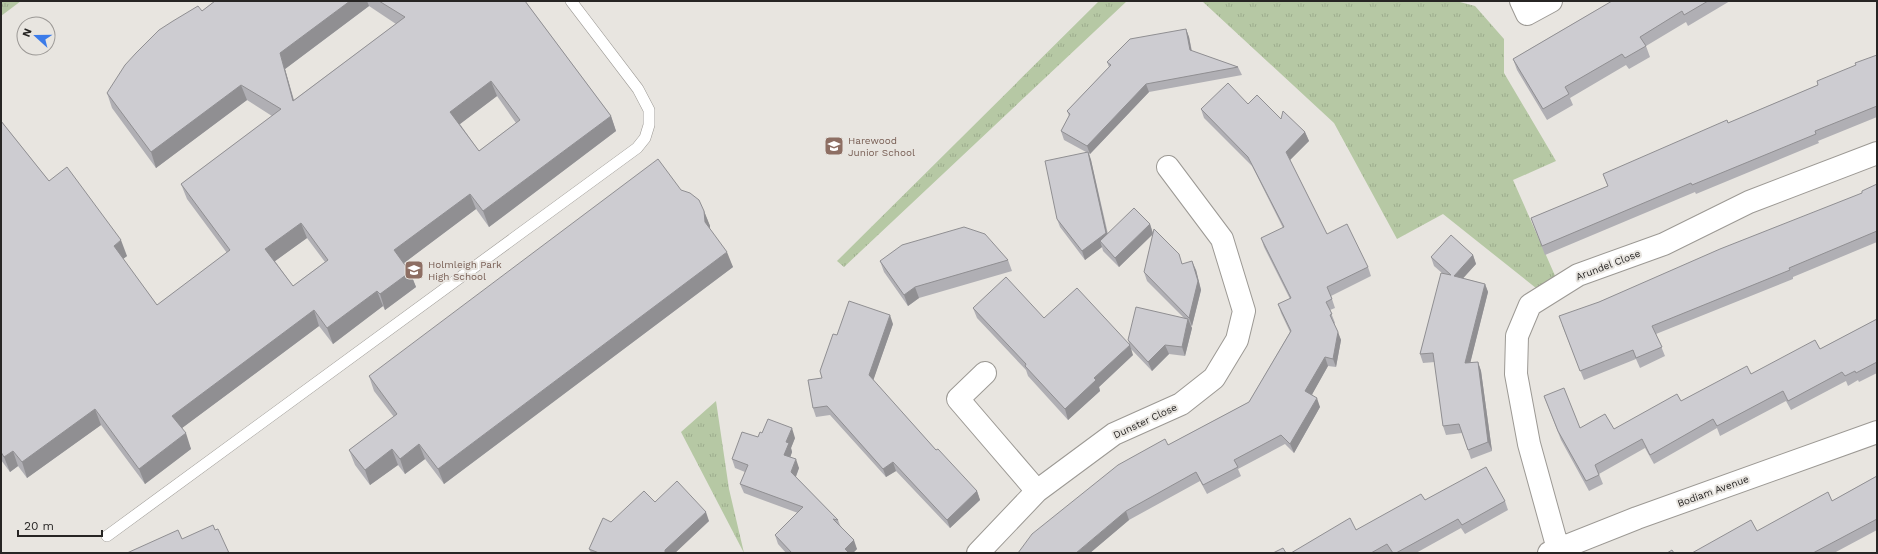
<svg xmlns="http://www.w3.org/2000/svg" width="1878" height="554" viewBox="0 0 1878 554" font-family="'Work Sans',sans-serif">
	<defs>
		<pattern id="grass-tufts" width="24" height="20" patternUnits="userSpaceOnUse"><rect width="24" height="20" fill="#b6c8a4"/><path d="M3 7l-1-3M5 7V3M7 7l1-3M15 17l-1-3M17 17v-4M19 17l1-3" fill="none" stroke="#9cac8d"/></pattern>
	</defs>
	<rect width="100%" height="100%" fill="#e8e5e0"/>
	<path fill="url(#grass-tufts)" d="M1,1H21L1,16Z
		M1099,1H1127L844,267L837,261Z
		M1202,1H1456L1475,6L1504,39V73L1556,161L1513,180L1560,287L1546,296L1443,214L1397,239L1334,123Z
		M716,401L729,489L744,553L681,432Z"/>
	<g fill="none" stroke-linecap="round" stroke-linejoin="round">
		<g stroke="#9c9994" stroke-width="12">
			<path id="service" d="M107,536L637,148L645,138L649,125V110L638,89L571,1"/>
		</g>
		<g stroke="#9c9994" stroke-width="24">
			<path id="minor" d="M1521,1L1527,14L1551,1
				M985,373L958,399L1037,491
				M1558,549L1529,444L1516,374L1517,336L1530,305L1578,275L1664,244L1749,202L1877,153
				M978,553L1037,491L1114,434L1181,404L1214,378L1237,340L1244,311L1222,239L1168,167
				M1549,553L1637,518L1877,432"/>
		</g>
		<use href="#service" stroke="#fff" stroke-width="11"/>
		<use href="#minor" stroke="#fff" stroke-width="22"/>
	</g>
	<path fill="#b0afb4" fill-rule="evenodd" d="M215,1H525L611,116L616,131L489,227L476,209L404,263L410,272L416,287L385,310L383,306L333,344L319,326L182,428L191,449L145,484L101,425L27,478L18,466L10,472L1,460V121L49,181L127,256L123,259L157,305L227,253L187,199L181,184L272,116L247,100L156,168L112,108L107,93L202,11ZM369,6L396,24L294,100L285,69ZM497,96L516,123L479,151L460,124ZM307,238L325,262L293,286L275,261Z
		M1612,1H1730L1688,26L1686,22L1646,46L1650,57L1629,69L1626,65L1570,98L1573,105L1547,120L1517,70L1513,59Z
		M1186,29L1189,37L1192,51L1238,67L1242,75L1149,92L1090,154L1089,153L1091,160L1108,234L1150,224L1153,233L1182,264L1196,270L1201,290L1192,326L1190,325L1192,328L1185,356L1169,354L1152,371L1131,349L1128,340L1184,318L1147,281L1144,272L1153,234L1119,267L1103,251L1102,247L1085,260L1060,227L1057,219L1086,152L1064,140L1061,131L1069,116L1067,111L1109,67L1107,62Z
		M1877,55V117L1818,141L1819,143L1696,194L1695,192L1545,255L1531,218L1608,187L1603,174L1728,123L1818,85Z
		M1248,104L1281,119L1305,132L1309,141L1290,160L1327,234L1368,267L1371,276L1331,296L1335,308L1330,310L1335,323L1334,324L1341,340L1336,367L1328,366L1312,394L1320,407L1294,453L1285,444L1238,469L1241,476L1207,494L1200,481L1129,520L1090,553L1168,445L1249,402L1290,332L1281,313L1278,304L1290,299L1264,247L1261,238L1283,228L1252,166L1204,118L1201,109Z
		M1877,184V242L1793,277V279L1656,334L1665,356L1640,368L1636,359L1584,380L1562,325L1599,302L1862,193Z
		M681,190L704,211L710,226V229L733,267L444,484L425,459L405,474L398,465L370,485L355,465L349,450L394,417L374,391L369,376Z
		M1473,255L1476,264L1463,278L1485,284L1488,292L1470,363L1478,362L1481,371L1492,451L1471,459L1462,433L1446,435L1443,426L1435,362L1423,363L1420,354L1442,273L1434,266L1431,257Z
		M1008,260L1012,271L919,298L908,306L884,272L880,261Z
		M973,308L1044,318L1133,355L1099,387L1100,391L1068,420L1028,376L1026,370L977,318Z
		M1877,319V373L1859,382L1858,380L1848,386L1846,381L1791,410L1786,401L1720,436L1717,428L1654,464L1645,448L1599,474L1603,484L1589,491L1561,440L1544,396L1580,428L1614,429L1681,401L1751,374L1820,349Z
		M893,324L873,380L936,450L977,491L980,500L950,528L896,471L886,477L830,415L816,417L813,408L822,378L837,335Z
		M762,433L795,438L791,448L792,452L790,457L799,468L796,477L838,520L840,525L857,549L853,553H786L778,544L775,535L798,513L744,493L740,484L745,472L735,468L732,459Z
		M1877,476V530L1834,553H1692L1757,531L1832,501Z
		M1425,500L1505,501L1508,510L1465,534L1461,528L1416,553H1291L1356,530Z
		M655,502L709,521L675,553H591L589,549L611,522Z"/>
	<path fill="#908f92" d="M350,1H367L369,6L285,69L298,116L293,101L280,53Z
		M1186,29L1189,37L1193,59L1190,50Z
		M491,81L497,96L456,127L450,112Z
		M1146,84L1149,92L1090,154L1087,146Z
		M241,85L247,100L156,168L151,152Z
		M611,116L616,131L489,227L483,211Z
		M1305,132L1309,141L1289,161L1286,152Z
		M1088,152L1091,160L1109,242L1100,241L1102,247L1085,260L1082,251Z
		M470,194L476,209L400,266L394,250Z
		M704,211L710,226V237L705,222Z
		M301,223L307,238L271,264L265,249Z
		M1150,224L1153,234L1119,267L1115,258Z
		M121,240L127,256L119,262L114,246Z
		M727,252L733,267L444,484L438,469Z
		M1473,255L1476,264L1457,285L1454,276Z
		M1192,261L1196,270L1201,290L1192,326L1189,318Z
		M410,272L416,287L385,310L380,294Z
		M1485,284L1488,292L1468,372L1465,363Z
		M915,287L919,298L908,306L904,295Z
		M377,291L383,306L333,344L327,328Z
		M314,310L319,326L178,431L172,416Z
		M890,315L893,324L872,384L869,375Z
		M1188,319L1192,328L1185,356L1182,347Z
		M1338,332L1341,340L1336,367L1333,359Z
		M1130,345L1133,355L1099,387L1100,391L1068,420L1065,409L1094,378Z
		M1165,345L1169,354L1152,371L1148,362Z
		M1325,357L1328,366L1309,400L1305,391Z
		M1478,362L1481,371L1492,451L1488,442Z
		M1317,398L1320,407L1294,453L1290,444Z
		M95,409L101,425L27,478L22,462Z
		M792,428L795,438L791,448L792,452L788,464L784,455L786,442Z
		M186,433L191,449L145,484L139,469Z
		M419,444L425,459L405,474L400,459Z
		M392,449L398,465L370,485L365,470Z
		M13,451L18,466L10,472L4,457Z
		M796,459L799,468L794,481L791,472Z
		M893,462L896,471L886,477L883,469Z
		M977,491L980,500L950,528L947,520Z
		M1126,511L1129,520L1090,553H1076Z
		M706,512L709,521L675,553H665V550Z
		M854,540L857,549L853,553H846L845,549Z"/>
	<path fill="#cdccd1" stroke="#908f92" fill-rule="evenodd" d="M215,1H350L280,53L293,101L405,17L379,1H525L611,116L483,211L470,194L394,250L410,272L380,294L377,291L327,328L314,310L172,416L186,433L139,469L95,409L22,462L13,451L4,457L1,452V121L49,181L67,167L121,240L114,246L157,305L230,250L181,184L281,109L241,85L151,152L107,93L125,65L136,53L159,30L173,21L198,6L202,11ZM491,81L520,120L479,151L450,112ZM301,223L328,260L293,286L265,249Z
		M1612,1H1708L1684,15L1682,11L1640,37L1646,46L1625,58L1622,54L1565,87L1569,94L1543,109L1513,59Z
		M1186,29L1190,50L1238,67L1146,84L1087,146L1061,131L1070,114L1067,111L1111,65L1107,62L1130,39Z
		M1877,55V106L1815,131L1816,134L1692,185L1691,183L1542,246L1531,218L1608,186L1603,174L1727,120L1728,123L1818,85L1817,81L1856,65L1855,63Z
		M1228,83L1248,104L1257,95L1281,119L1283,111L1305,132L1286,152L1327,234L1347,224L1368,267L1327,287L1332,299L1326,302L1332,314L1330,315L1338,332L1333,359L1325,357L1305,391L1317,398L1290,444L1281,435L1234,460L1238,467L1203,485L1196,472L1126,511L1076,553H1018L1032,534L1118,465L1165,439L1168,445L1249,402L1291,331L1278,304L1291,298L1261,238L1284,227L1248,157L1201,109Z
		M1088,152L1106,233L1082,251L1057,219L1045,161Z
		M658,159L681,190L690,193L699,200L704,211L705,222L727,252L438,469L419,444L400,459L392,449L365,470L349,450L397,414L369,376Z
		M1877,184V231L1789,268L1790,270L1652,326L1662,347L1636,358L1633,350L1580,371L1559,316L1599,302L1720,249L1862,193V191Z
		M1134,208L1150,224L1115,258L1100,241Z
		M964,227L985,234L1008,260L915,287L904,295L880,261L902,245Z
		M1154,229L1179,254L1182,264L1192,261L1198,281L1189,318L1144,272Z
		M1451,235L1473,255L1454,276L1485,284L1465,363L1478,362L1488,442L1468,450L1459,424L1443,426L1433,353L1420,354L1441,273L1451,275L1431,257Z
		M1006,277L1044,318L1077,288L1130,345L1094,378L1096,380L1065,409L1025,366L1026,364L973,308Z
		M849,301L890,315L869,375L936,450L938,449L977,491L947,520L893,462L883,469L827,406L813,408L808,380L822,378L820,371L833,334L837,335Z
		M1136,307L1188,319L1182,347L1165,345L1148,362L1128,340Z
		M1877,319V362L1856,373L1855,371L1845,376L1842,372L1788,401L1783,391L1717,426L1713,419L1650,455L1642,439L1595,465L1599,475L1586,481L1558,431L1544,396L1564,388L1580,428L1605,414L1614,429L1677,394L1681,401L1747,366L1751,374L1815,340L1820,349Z
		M768,419L792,428L786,442L789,443L784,455L796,459L791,472L838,520L833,519L854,540L845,549L849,553H792L775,535L803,507L740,484L748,465L732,459L742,432L758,437L760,432L762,433Z
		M1486,467L1505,501L1462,525L1458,519L1396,553H1393L1387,544L1371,553H1291L1350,518L1356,530L1421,494L1425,500Z
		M1877,476V519L1813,553H1692L1751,520L1757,531L1828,492L1832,501Z
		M677,481L706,512L665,550V553H599L589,549L603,518L611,522L644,491L655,502Z
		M213,525L215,530L218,529L229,553H127L178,530L182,539Z
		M1283,548L1286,553H1273Z
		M1672,550L1674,553H1667Z"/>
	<defs>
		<g id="school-square" transform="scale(1)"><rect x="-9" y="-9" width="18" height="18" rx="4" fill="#8d6e63" stroke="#e8e5e0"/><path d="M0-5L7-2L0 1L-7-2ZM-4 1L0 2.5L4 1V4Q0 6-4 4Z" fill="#fff"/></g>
	</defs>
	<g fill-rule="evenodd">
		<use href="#school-square" x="834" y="146"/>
		<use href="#school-square" x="414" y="270"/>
	</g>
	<g text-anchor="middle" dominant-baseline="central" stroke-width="4" stroke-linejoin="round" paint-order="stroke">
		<g font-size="10" fill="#785e54" stroke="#e8e5e0" text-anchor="start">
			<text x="848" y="140">Harewood<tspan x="848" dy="12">Junior School</tspan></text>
			<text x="428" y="264">Holmleigh Park<tspan x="428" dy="12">High School</tspan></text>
		</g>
		<g font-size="10" fill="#272524" stroke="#e8e5e0">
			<text transform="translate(1608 265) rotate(-21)">Arundel Close</text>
			<text transform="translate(1145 421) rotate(-25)">Dunster Close</text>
			<text transform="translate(1713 491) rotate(-20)">Bodiam Avenue</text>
		</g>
	</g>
	<rect width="1878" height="554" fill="none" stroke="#272524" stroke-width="4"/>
	<g transform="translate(36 36) rotate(291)"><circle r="19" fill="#e8e5e0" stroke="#9b9895"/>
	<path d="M0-3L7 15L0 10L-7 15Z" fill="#3b7be9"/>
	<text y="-6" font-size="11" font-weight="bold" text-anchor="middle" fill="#272524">N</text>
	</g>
	<path d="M18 530v6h84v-6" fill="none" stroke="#272524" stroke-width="2"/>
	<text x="24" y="530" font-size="12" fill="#272524" stroke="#e8e5e0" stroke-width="3" paint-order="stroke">20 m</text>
</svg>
